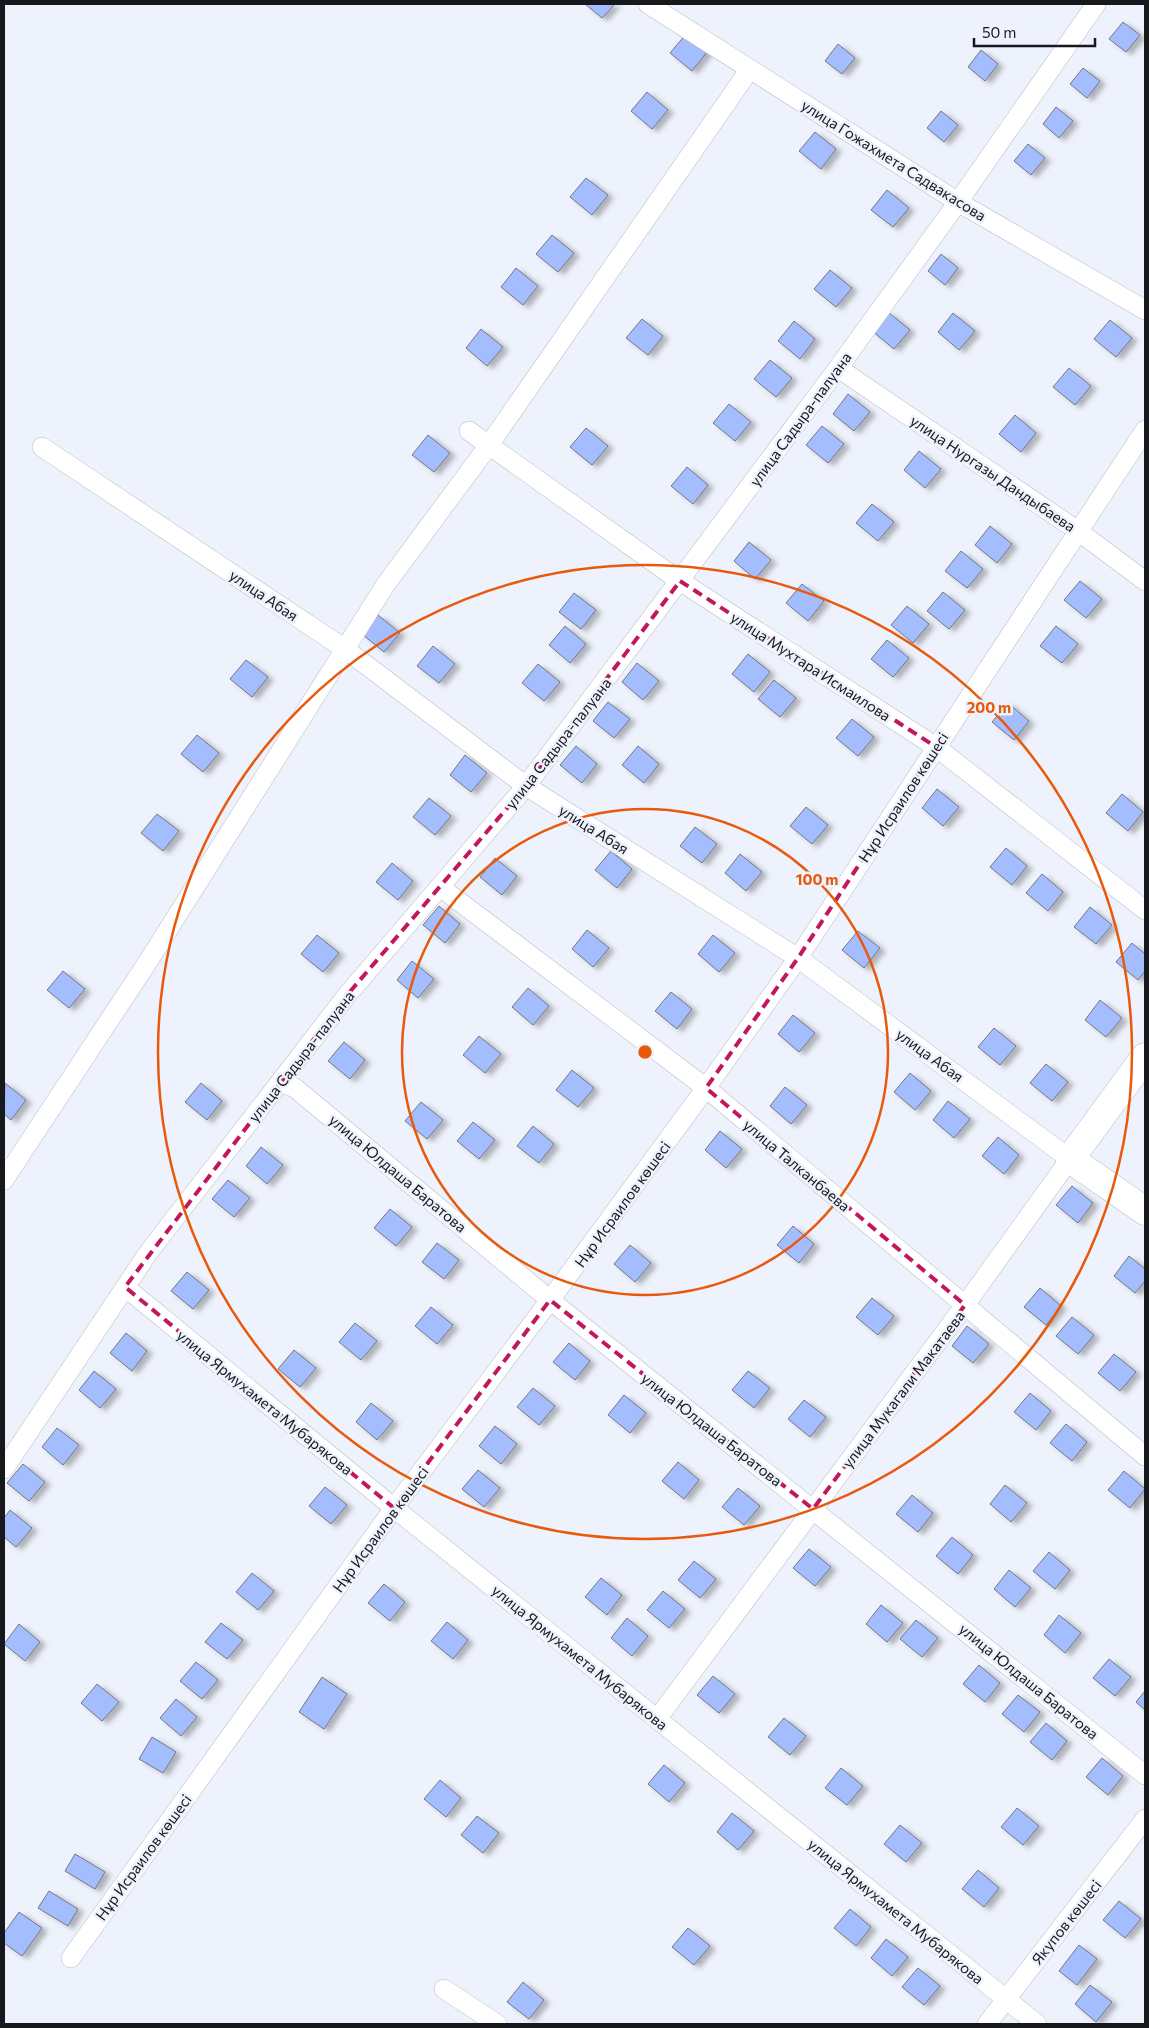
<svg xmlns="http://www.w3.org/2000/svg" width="1149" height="2028" viewBox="0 0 1149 2028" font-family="Commissioner,sans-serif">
	<defs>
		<filter id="shadow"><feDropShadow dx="5.5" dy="3" stdDeviation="2.5" flood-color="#0004"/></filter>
	</defs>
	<rect width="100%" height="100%" fill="#eef2fc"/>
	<path fill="#a4bdff" stroke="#747780" filter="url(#shadow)" d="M585,4H615L602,18Z
		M1123,22L1140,35L1126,52L1109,39Z
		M686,34L707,52L692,71L670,53Z
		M838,44L855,58L842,74L825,61Z
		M981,50L998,64L985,81L968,67Z
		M1083,68L1100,81L1087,98L1070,84Z
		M647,92L668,110L652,129L631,111Z
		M1056,107L1073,121L1059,138L1043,124Z
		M941,111L958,125L944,142L927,128Z
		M815,132L836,149L821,169L799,151Z
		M1028,144L1045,158L1031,175L1014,161Z
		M586,178L608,195L592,215L570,197Z
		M887,190L909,208L893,227L871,210Z
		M552,235L574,253L558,272L536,254Z
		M941,254L958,268L945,285L928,271Z
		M516,268L538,286L523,305L501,287Z
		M830,270L852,288L836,307L814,289Z
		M888,312L910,330L894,349L872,331Z
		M953,313L975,331L959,350L938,332Z
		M642,319L663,336L648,355L626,338Z
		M1110,320L1132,338L1116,357L1094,339Z
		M794,321L815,339L800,359L778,341Z
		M481,329L503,347L487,366L466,348Z
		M770,360L792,378L776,397L754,379Z
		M1069,368L1091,386L1075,405L1053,387Z
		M848,394L870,412L854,431L833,414Z
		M729,404L751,422L735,441L713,423Z
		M1015,415L1036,433L1021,452L999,434Z
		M822,426L844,444L828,463L806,445Z
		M586,428L608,446L592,465L570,447Z
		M428,435L450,453L434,472L412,455Z
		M919,451L941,469L925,488L904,470Z
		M687,467L708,485L693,504L671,486Z
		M872,504L894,522L878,541L856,523Z
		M990,526L1012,544L997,563L975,545Z
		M749,542L771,560L755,579L734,561Z
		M961,551L983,569L967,588L945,571Z
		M1080,581L1102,599L1086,618L1064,600Z
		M802,584L824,601L808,621L786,603Z
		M943,592L965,610L949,629L927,611Z
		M574,593L596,610L581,629L559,612Z
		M907,606L929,624L913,643L891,625Z
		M378,615L400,633L384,652L363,635Z
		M565,626L586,644L570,663L549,645Z
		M1056,626L1078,644L1062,663L1040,646Z
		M887,640L909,658L893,677L871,659Z
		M433,646L455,664L439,683L417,666Z
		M748,654L770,672L754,692L732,674Z
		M246,660L268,677L252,697L230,679Z
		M637,663L659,681L643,700L622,682Z
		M538,664L560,682L544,701L522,683Z
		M774,680L796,698L780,717L758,699Z
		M608,702L630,719L614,738L593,721Z
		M1008,703L1029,721L1014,740L992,722Z
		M852,719L874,737L858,756L836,738Z
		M197,735L219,753L203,772L181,754Z
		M576,746L597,764L582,783L560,765Z
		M638,746L659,764L644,783L622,765Z
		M465,755L487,773L471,792L450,775Z
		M937,789L959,807L943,826L922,808Z
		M1122,794L1143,812L1128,831L1106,813Z
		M429,798L451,816L435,835L413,817Z
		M806,807L828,825L812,844L790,826Z
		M157,814L179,831L163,851L141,833Z
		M695,827L717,844L702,863L680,846Z
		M1006,848L1027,866L1012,885L990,867Z
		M611,851L632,869L617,888L595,870Z
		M740,854L762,872L746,891L725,873Z
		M495,858L517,876L502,895L480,877Z
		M392,863L413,881L398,900L376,882Z
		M1042,874L1063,892L1048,911L1026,893Z
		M439,906L460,924L445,943L423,925Z
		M1090,907L1112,925L1096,944L1074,927Z
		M587,930L609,948L593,967L572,949Z
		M858,931L880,948L864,968L842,950Z
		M317,935L339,953L323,972L301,954Z
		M713,935L735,953L719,972L698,954Z
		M1132,943L1145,954V971L1138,980L1116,962Z
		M412,961L434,979L418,998L397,980Z
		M63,971L85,989L69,1008L47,990Z
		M528,988L549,1006L533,1025L512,1007Z
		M671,992L692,1009L677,1029L655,1011Z
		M1100,1000L1122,1018L1106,1037L1085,1020Z
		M793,1015L815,1033L799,1052L778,1034Z
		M994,1028L1016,1046L1000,1065L978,1047Z
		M479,1036L501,1054L485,1073L463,1055Z
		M344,1042L365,1060L350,1079L328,1061Z
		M1046,1064L1068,1082L1052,1101L1030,1083Z
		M572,1070L594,1088L578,1107L556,1090Z
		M910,1073L931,1091L915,1110L894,1092Z
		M5,1083L26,1100L11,1120L4,1114Z
		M201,1083L222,1101L207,1120L185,1102Z
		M785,1087L807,1105L791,1124L770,1106Z
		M948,1101L970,1119L954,1138L933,1120Z
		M421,1102L443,1120L427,1139L405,1121Z
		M473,1122L495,1140L479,1159L457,1141Z
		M533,1126L554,1144L539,1163L517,1146Z
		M720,1131L742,1149L726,1168L705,1150Z
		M998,1137L1019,1155L1004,1174L982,1156Z
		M261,1147L283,1165L267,1184L246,1166Z
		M228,1180L250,1198L234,1217L212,1199Z
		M1072,1186L1093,1203L1078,1223L1056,1205Z
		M390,1209L412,1227L396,1246L374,1228Z
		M793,1226L814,1244L799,1263L777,1245Z
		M437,1243L459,1260L444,1279L422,1262Z
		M630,1245L651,1263L635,1282L614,1264Z
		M1129,1256L1145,1269V1281L1135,1293L1114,1276Z
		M187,1272L209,1290L193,1309L171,1291Z
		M1040,1288L1061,1306L1046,1325L1024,1307Z
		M872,1298L894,1316L878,1335L856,1317Z
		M431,1307L453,1325L437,1344L415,1326Z
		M1072,1317L1094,1335L1078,1354L1056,1336Z
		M355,1323L377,1341L361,1360L339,1342Z
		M967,1326L989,1344L973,1363L952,1346Z
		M126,1333L147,1351L132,1371L110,1353Z
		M569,1343L590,1361L575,1380L553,1362Z
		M294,1350L316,1368L300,1387L278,1369Z
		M1114,1354L1136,1372L1120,1391L1098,1373Z
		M94,1371L116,1389L100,1408L79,1390Z
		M748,1371L770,1388L754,1408L732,1390Z
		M533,1388L555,1406L539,1425L517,1407Z
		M1030,1393L1051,1411L1036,1430L1014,1412Z
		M624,1395L646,1413L630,1433L608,1415Z
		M804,1400L826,1417L810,1437L788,1419Z
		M371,1403L393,1421L377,1440L356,1422Z
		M1066,1424L1087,1442L1072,1461L1050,1443Z
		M495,1426L517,1444L501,1464L479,1446Z
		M57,1428L79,1445L63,1465L42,1447Z
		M678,1462L699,1480L684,1499L662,1481Z
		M23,1464L45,1482L29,1501L7,1483Z
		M478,1470L500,1488L484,1507L462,1489Z
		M1124,1471L1145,1489L1130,1508L1108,1490Z
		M1005,1485L1027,1503L1011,1522L990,1504Z
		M325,1487L347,1505L331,1524L309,1506Z
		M738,1488L760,1506L744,1525L722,1507Z
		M912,1495L933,1513L918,1532L896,1514Z
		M10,1510L32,1528L16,1547L4,1537V1518Z
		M952,1537L973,1555L958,1574L936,1556Z
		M809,1549L831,1567L815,1586L793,1568Z
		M1049,1552L1070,1570L1055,1589L1033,1571Z
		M694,1561L716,1579L700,1598L678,1580Z
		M1009,1570L1031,1588L1015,1607L994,1589Z
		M252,1573L274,1591L258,1610L236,1592Z
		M601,1578L622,1595L607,1615L585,1597Z
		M384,1584L405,1602L390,1621L368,1603Z
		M663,1591L685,1609L669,1628L647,1610Z
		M881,1605L903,1623L887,1642L866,1624Z
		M1059,1615L1081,1633L1065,1653L1044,1635Z
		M627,1618L648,1636L632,1656L611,1638Z
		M916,1620L938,1638L922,1657L900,1639Z
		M447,1622L468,1640L453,1659L431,1641Z
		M221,1623L243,1640L227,1659L205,1642Z
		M19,1624L40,1642L25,1661L4,1644Z
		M1109,1659L1131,1677L1115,1696L1093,1678Z
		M196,1662L218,1680L202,1699L180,1681Z
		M979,1665L1000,1683L985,1702L963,1684Z
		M713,1676L735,1694L719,1713L697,1695Z
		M322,1677L347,1694L324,1729L299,1712Z
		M97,1684L119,1702L102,1721L81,1703Z
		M1145,1691V1710L1136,1702Z
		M1018,1695L1040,1712L1024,1732L1002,1714Z
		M176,1699L197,1717L181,1736L160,1718Z
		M784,1718L806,1736L790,1755L768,1737Z
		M1046,1723L1067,1741L1052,1760L1030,1742Z
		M152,1737L176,1752L163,1773L139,1759Z
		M1102,1758L1123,1776L1108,1795L1086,1777Z
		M664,1765L685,1783L669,1802L648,1784Z
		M841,1768L863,1786L847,1805L825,1788Z
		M440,1780L461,1798L446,1817L424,1799Z
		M1017,1808L1039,1826L1023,1845L1001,1827Z
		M732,1813L754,1831L738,1850L717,1832Z
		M477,1816L499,1833L483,1853L461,1835Z
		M900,1825L922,1843L906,1862L884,1844Z
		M75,1854L105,1872L95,1889L65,1871Z
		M978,1870L999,1888L984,1907L962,1889Z
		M49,1891L78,1909L68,1926L38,1908Z
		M1119,1901L1141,1919L1125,1938L1103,1920Z
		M850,1909L871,1927L856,1946L834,1928Z
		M19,1912L42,1928L22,1956L4,1943V1933Z
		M688,1928L710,1946L694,1965L672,1947Z
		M886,1939L908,1957L892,1976L871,1958Z
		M1079,1945L1097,1959L1077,1985L1059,1971Z
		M918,1968L940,1986L924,2005L902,1987Z
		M523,1982L544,2000L529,2019L507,2002Z
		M1090,1985L1112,2002L1096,2022L1075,2004Z"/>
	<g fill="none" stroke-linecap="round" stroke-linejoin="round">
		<g stroke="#b8bcc6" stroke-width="20">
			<path id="street" d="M648,4L958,202L1145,310
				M838,368L1078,531L1145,581
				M469,431L680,581L936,747L1145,910
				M42,447L345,649L526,786L798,958L1070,1159L965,1305L657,1719
				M440,887L706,1088L1145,1456
				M280,1082L295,1088L550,1300L1145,1775
				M4,1180L149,960L386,584L489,445L750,69
				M125,1287L394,1508L1037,2024
				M4,1469L148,1253L348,994L526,786L838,368L958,202L1096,4
				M71,1958L394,1508L550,1300L706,1088L798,958L1145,430
				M444,1989L497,2024
				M987,2024L1145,1819"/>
		</g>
		<g stroke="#b8bcc6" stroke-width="29">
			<path id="secondary" d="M1145,1057L1070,1159L1145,1211"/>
		</g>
		<use href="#street" stroke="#fff" stroke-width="19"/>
		<use href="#secondary" stroke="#fff" stroke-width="28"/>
	</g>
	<path fill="none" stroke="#c2185b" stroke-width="4" stroke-dasharray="10 6" stroke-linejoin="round" d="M680,581L936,747L798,958L706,1088L965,1305L813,1509L550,1300L394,1508L125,1287L348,994L526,786Z"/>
	<g fill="none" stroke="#e8590c" stroke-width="2.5">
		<circle cx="645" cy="1052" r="243"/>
		<circle cx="645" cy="1052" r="487"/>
	</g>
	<g text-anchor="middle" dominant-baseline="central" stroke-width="5" stroke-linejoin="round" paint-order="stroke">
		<g font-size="15" fill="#17181c" stroke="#eef2fc">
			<text transform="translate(894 160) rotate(32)">улица Гожахмета Садвакасова</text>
			<text transform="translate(800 419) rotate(-54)">улица Садыра-палуана</text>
			<text transform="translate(993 473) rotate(34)">улица Нургазы Дандыбаева</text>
			<text transform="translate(264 595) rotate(34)">улица Абая</text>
			<text transform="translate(811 666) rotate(33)">улица Мухтара Исмаилова</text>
			<text transform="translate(558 743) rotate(-52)">улица Садыра-палуана</text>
			<text transform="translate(903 797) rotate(-57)">Нұр Исраилов көшесі</text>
			<text transform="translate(594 829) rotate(32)">улица Абая</text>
			<text transform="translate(930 1055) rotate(36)">улица Абая</text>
			<text transform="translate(301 1056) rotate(-52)">улица Садыра-палуана</text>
			<text transform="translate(797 1165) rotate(40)">улица Талканбаева</text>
			<text transform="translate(398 1173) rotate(40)">улица Юлдаша Баратова</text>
			<text transform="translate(622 1204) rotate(-54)">Нұр Исраилов көшесі</text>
			<text transform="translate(903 1389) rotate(-53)">улица Мукагали Макатаева</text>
			<text transform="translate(265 1402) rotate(39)">улица Ярмухамета Мубарякова</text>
			<text transform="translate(712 1429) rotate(38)">улица Юлдаша Баратова</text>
			<text transform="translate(380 1529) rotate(-54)">Нұр Исраилов көшесі</text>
			<text transform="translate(580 1657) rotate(39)">улица Ярмухамета Мубарякова</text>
			<text transform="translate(1029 1681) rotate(39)">улица Юлдаша Баратова</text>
			<text transform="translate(143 1857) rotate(-54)">Нұр Исраилов көшесі</text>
			<text transform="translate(896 1911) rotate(39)">улица Ярмухамета Мубарякова</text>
			<text transform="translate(1066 1922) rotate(-52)">Якупов көшесі</text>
		</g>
	</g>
	<circle cx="645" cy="1052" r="8" fill="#e8590c" stroke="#eef2fc" stroke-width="2.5"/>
	<g font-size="15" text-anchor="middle" font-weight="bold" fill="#e8590c" stroke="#eef2fc" stroke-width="5" stroke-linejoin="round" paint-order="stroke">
		<text x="989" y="713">200 m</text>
		<text x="817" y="885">100 m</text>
	</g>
	<rect width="1149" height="2028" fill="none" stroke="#17181c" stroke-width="10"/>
	<path d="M974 38v8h121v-8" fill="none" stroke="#17181c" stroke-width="2.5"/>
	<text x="982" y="38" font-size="15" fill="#17181c" stroke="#eef2fc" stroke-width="4" paint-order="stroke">50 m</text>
</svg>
